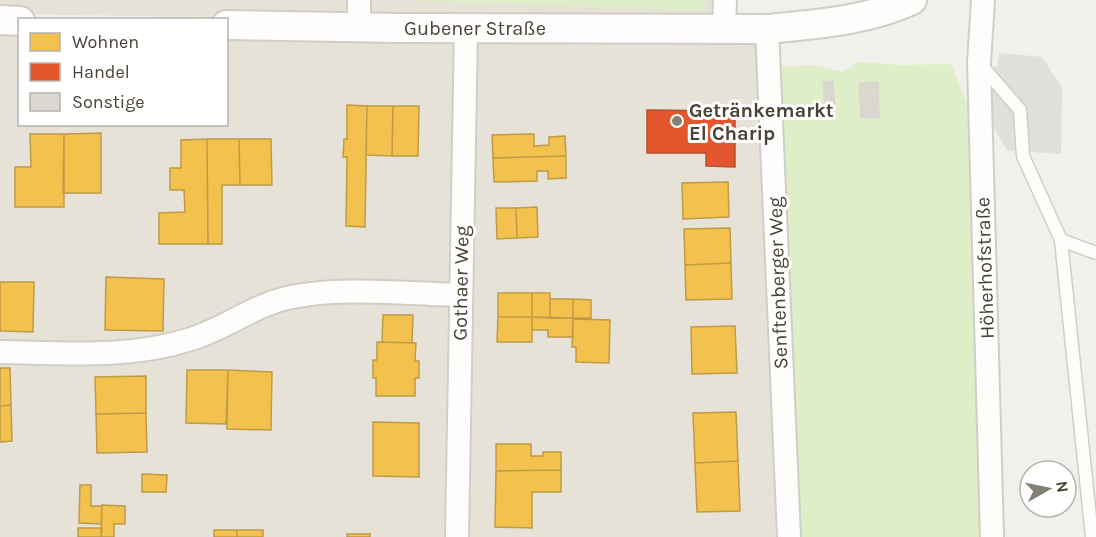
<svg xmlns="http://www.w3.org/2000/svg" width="1096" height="537" viewBox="0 0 1096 537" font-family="Karla,sans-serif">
	<rect width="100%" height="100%" fill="#f2f0ea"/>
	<path fill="#e7e2d7" d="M0,0H732L729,25L0,14Z
		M0,28H19L20,124H226L227,32L773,37L782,67L797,537H0Z"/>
	<path fill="#deeec8" d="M397,0H705V11Z
		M857,62L900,65L951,64L988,153L1004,537H797L782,67L812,65L844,72Z"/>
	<path fill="#e1dfda" d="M999,53L1042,57L1062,88L1061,154L1007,150L987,116V71L998,65Z"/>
	<path fill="#f2c14e" stroke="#bf9b46" stroke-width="1.5" d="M347,105L367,106L365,227L346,226L347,157H343L344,139H347Z
		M367,106H393L392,156L366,155Z
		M393,106H419L418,156H392Z
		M101,133V193H63L64,134Z
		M30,134H64V207H15V167H31Z
		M534,134V146L549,145V137L565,136L566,156L493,158L492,135Z
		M207,139L208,244H159V213L185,212L184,190H170V168H181V140Z
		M207,139H239L240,185H222V244H208Z
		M239,139H271L272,185H240Z
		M566,156V178L548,179V171H537V181L494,182L493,158Z
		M728,182L729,217L683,219L682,183Z
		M537,207L538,237L517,238L516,208Z
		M496,208H516L517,238L497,239Z
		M730,228L731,263L685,265L684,229Z
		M731,263L732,299L686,300L685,265Z
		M106,277L164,279L163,331L105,330Z
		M0,282H34L33,332L0,331Z
		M498,293H532V317H498Z
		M532,293H550V318L532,317Z
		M550,299H573V318H550Z
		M573,299L591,300V318H573Z
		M383,315H413L412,343L382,342Z
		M498,317H532V342H497Z
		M532,317L573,318V337H548V330H532Z
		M573,319L610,320L609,363L576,362V347H572Z
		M735,326L737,373L692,374L691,327Z
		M377,342L416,343L415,361H419V378H415V396H376V378H373V360H377Z
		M0,368H10L11,405L0,406Z
		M187,370H228L226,424L186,423Z
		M228,370L272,372L271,430L227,429Z
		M146,376V413L96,414L95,377Z
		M11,405L12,441L0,442V406Z
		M736,412L738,461L695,463L693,413Z
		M146,413L147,452L97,453L96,414Z
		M373,422L419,423V477L373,476Z
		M496,444H531V456H543V452H561V470L496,471Z
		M738,461L740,511L697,512L695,463Z
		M561,470V492H532V528L495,527L496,471Z
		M142,474L167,475L166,492H142Z
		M80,485H91V506H102L101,524L79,523Z
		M102,505L125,506V524H114V537H101Z
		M78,528H102L101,537H78Z
		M214,530H237V537H214Z
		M237,530H263V537H237Z
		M347,534H370V537H347Z"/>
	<path fill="#e4572e" stroke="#b65130" stroke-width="1.5" d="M647,110L735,111V167L706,166V153H647Z"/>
	<path fill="#dad7d1" stroke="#dad7d0" stroke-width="1.5" d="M833,81L835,107L825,108L823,82Z
		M878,82L879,118H861L859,83Z"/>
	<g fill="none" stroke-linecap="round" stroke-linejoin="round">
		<g stroke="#d0cec7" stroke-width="15">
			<path id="service" d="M981,65L1020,110L1023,156L1061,240L1092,537
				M1061,240L1096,253"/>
		</g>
		<g stroke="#d0cec7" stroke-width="26">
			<path id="minor" d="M983,0L979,63L992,537
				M359,28V0
				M767,29L789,537
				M724,30L725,0
				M0,352C63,353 130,359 191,339C224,329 253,306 287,298C340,286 406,294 461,295
				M457,537L466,29"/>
		</g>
		<g stroke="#d0cec7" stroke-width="32">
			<path id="tertiary" d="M0,20L20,21
				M226,25L398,28L767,29C816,24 867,21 912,0"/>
		</g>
		<use href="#service" stroke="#fdfdfc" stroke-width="12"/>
		<use href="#minor" stroke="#fdfdfc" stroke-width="22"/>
		<use href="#tertiary" stroke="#fdfdfc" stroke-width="28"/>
	</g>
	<circle fill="#847f74" stroke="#fff" stroke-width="2" cx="677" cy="121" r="6"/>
	<g text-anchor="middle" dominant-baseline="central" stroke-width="6" stroke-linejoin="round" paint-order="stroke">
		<g font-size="20" fill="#494235" stroke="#fff">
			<text x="475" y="28">Gubener Straße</text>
			<text transform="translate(985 268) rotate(-92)">Höherhofstraße</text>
			<text transform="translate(461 283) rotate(-89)">Gothaer Weg</text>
			<text transform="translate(778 283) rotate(-92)">Senftenberger Weg</text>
		</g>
		<g font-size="20" font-weight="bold" fill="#494235" stroke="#fff" text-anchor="start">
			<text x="689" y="110">Getränkemarkt<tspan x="689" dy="23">El Charip</tspan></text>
		</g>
	</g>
	<rect x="18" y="18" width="210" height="108" fill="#ffffff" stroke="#b6b3ae" stroke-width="1.5"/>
	<rect x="30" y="33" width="30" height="18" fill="#f2c14e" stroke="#b6b3ae" stroke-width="1.5"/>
	<text x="72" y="48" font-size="18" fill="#494235">Wohnen</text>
	<rect x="30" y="63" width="30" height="18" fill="#e4572e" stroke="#b6b3ae" stroke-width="1.5"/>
	<text x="72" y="78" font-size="18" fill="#494235">Handel</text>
	<rect x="30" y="93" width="30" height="18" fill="#dad7d1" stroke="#b6b3ae" stroke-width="1.5"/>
	<text x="72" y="108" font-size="18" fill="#494235">Sonstige</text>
	<g transform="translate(1048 489) rotate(81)"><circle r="28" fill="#ffffff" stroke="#b6b3ae" stroke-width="1.5"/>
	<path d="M0-4.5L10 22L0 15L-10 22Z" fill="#847f74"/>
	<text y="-9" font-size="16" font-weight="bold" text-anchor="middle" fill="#494235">N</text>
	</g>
</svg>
